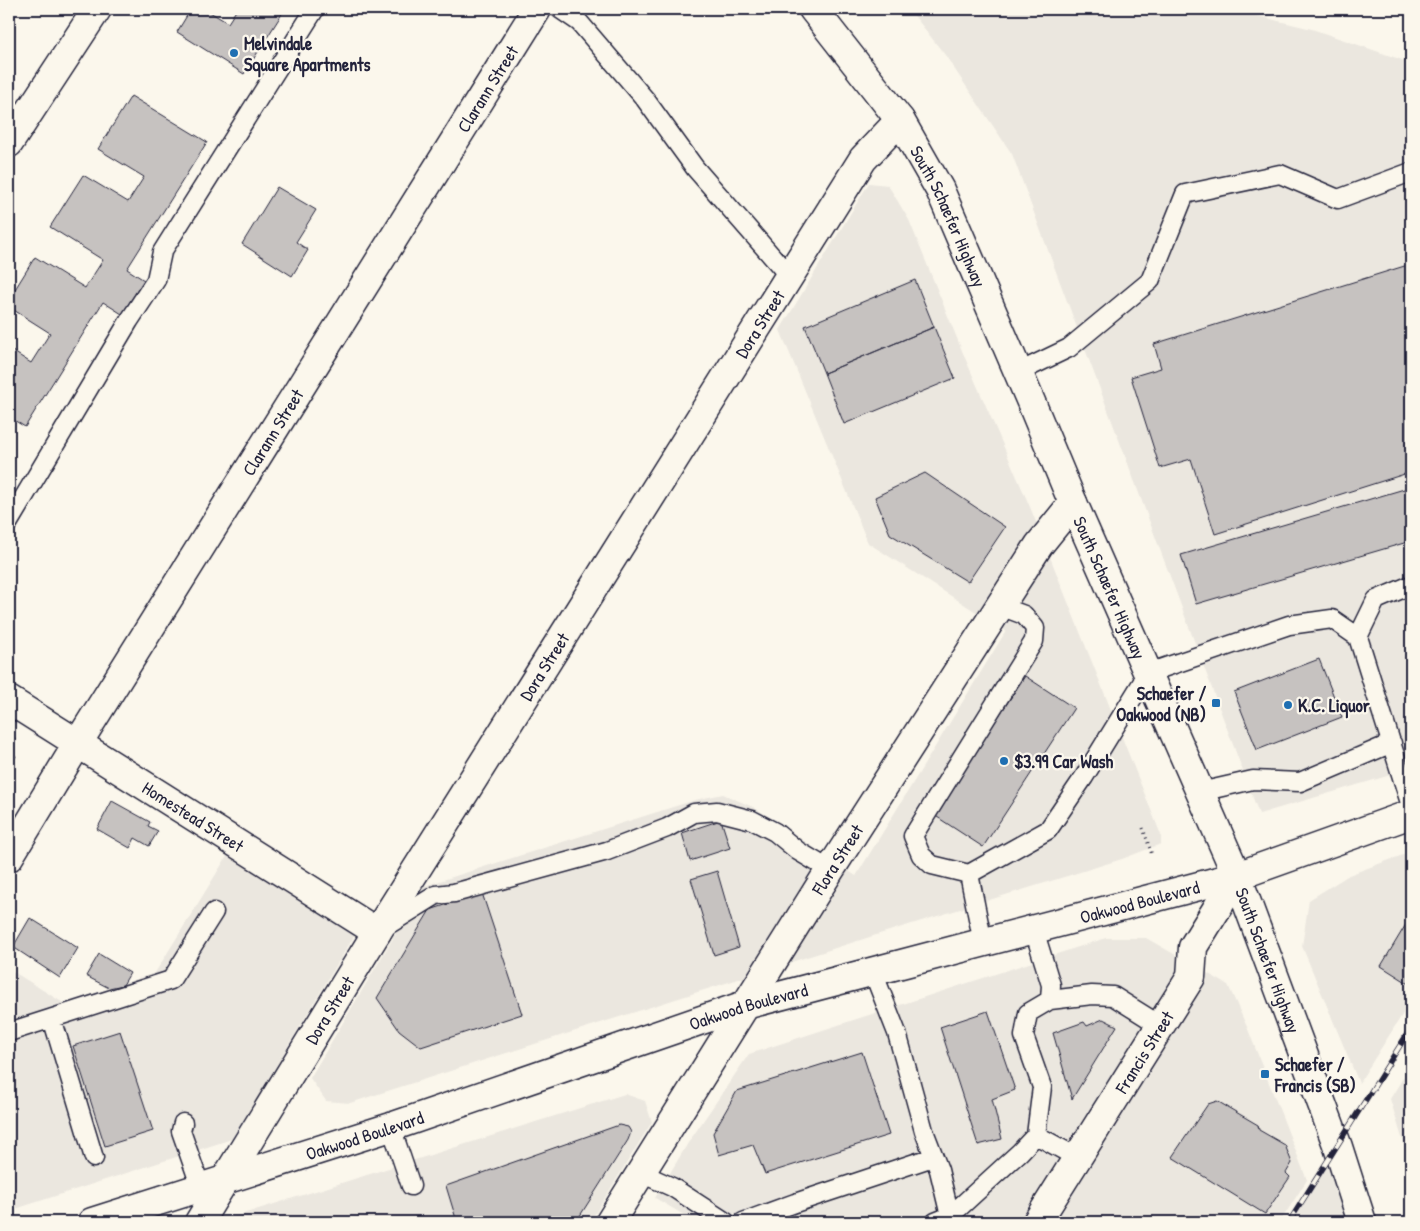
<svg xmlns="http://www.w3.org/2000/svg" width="1420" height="1231" viewBox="0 0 1420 1231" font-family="'Patrick Hand',sans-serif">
	<rect width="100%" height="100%" fill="#fbf7ec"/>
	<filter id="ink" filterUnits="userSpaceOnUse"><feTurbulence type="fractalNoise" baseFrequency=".02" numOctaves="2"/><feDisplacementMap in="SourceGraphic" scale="10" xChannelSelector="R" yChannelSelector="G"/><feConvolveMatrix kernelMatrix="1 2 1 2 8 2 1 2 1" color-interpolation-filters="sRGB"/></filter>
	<g filter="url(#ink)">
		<path fill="#ebe7df" d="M909,9H1229L1312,29L1411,63V769L1259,814L1012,154L945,55Z
			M869,183L888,185L909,220L965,358L1030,507L1161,835V844L1122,859L873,936L350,1103L326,1101L310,1078L424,886L695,800L723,794L755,808L856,876L1006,631L868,543L780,330Z
			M1411,852V1001L1359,1083L1302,946L1309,900L1349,875Z
			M229,853L356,933L232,1139L9,1211V969L65,1004L155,973Z
			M1106,938H1146L1228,985L1247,1027L1307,1180L1280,1222H696L655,1198L688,1143L749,1054Z
			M1411,1065V1167L1390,1099Z
			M625,1094L645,1101L652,1122L590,1222H217Z
			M1336,1143L1362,1222H1287Z"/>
		<path fill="#c6c2c0" stroke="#22223b" d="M191,9H205L228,23L237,9H285L244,74L177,32Z
			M131,96L207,142L127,269L144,280L122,314L103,302L25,427L9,417V349L31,363L50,333L9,307V299L35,257L85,288L103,260L50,227L83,175L128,202L144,177L98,149Z
			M277,187L316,210L296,242L308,250L292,276L242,244Z
			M1411,264V472L1215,534L1191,459L1160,468L1131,377L1161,368L1154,344Z
			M915,280L934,327L824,373L805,326Z
			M934,327L955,378L844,424L824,373Z
			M925,473L1005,527L968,582L890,534L875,497Z
			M1411,487V541L1196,604L1181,555Z
			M1319,659L1342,717L1257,750L1234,692Z
			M1025,676L1074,708L983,847L934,815Z
			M9,734L15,738L9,749Z
			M9,752L16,756L9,768Z
			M112,801L150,822L148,826L158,831L149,846L135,838L130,848L97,829Z
			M721,820L730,848L690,861L682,833Z
			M717,871L739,947L714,955L691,879Z
			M482,893L522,1014L421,1047L399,1030L377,998L430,910Z
			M1411,916V985L1381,966Z
			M30,918L78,948L60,978L13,947Z
			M99,954L130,973L123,985L109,988L86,976Z
			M988,1011L1015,1090L992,1099L1002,1139L978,1145L940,1027Z
			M1103,1019L1117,1026L1072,1099L1053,1033L1084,1022L1087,1026Z
			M120,1031L153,1131L105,1146L73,1046Z
			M862,1052L889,1135L765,1174L753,1145L719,1155L713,1133L737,1091Z
			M1217,1101L1258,1125L1259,1130L1285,1145L1292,1163L1286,1173L1290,1177L1265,1214L1172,1157L1208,1104Z
			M619,1125L628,1127L631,1132L628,1140L576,1222H457L446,1186Z"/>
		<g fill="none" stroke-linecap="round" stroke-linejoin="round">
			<g stroke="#22223b" stroke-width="21">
				<path id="service" d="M560,9L579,22L645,99L695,168L790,277
					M1019,372L1069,348L1150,281L1185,194L1280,174L1338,199L1411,172
					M9,522L129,321L156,280L162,252L315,9
					M1358,637L1376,600L1411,585
					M1200,792L1253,780L1300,782L1392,743
					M969,874L932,865L921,855L913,836L1034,641L1035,628L1024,615L1000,606
					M383,928L436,895L454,893L607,851L667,828L694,813L717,811L752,820L775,832L798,851L830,870
					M983,943L969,874L1048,830L1084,777L1148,673L1289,625L1332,619L1358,637L1411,806
					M873,972L897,1033L924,1131L939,1170L950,1216L949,1222
					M1050,1000L1092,995L1113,996L1161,1026
					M52,1018L94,1158
					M9,1032L171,980L214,912
					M183,1123L181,1131L201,1188
					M391,1127L411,1186
					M1036,1135L1078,1158
					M641,1173L672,1187L726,1222
					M743,1222L795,1203L933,1157
					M935,1222L950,1216L1020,1152L1036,1135L1042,1087L1024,1036L1028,1013L1050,1000L1051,985L1034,930"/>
			</g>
			<g stroke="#22223b" stroke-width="31">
				<g id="minor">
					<path id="s1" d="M9,700L377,932"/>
					<path id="s2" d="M9,857L78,743L537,9"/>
					<path id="s3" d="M199,1222L377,932L863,159L900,120"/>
					<path id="s4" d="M610,1222L830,870L1039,545L1073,503"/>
					<path id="s5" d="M1037,1222L1191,977L1193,947L1237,876"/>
				</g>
			</g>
			<g stroke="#22223b" stroke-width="31">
				<path id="tertiary" d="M9,143L97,9"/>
			</g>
			<g stroke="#22223b" stroke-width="31">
				<g id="secondary">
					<path id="s6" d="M813,9L900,120L940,190L1031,402L1073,503L1237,876L1338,1147L1362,1222"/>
					<path id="s7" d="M92,1222L391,1127L745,1005L1237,876L1411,814"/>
				</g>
			</g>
			<path stroke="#22223b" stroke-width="3" stroke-dasharray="1 4" stroke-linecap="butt" d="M1143,828L1152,855"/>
			<use href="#service" stroke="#fbf7ec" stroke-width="18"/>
			<use href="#minor" stroke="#fbf7ec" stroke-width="28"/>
			<use href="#tertiary" stroke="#fbf7ec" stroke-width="28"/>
			<use href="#secondary" stroke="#fbf7ec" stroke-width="28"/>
			<g stroke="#22223b" stroke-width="5.5">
				<path id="rail" d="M1289,1222L1411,1028"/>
			</g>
			<use href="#rail" stroke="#fbf7ec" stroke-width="4" stroke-dasharray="11" stroke-linecap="butt"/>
		</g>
	</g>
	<g fill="#1f6fb2" stroke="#fbf7ec" stroke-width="2">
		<circle cx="234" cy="53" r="5"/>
		<rect x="1211" y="698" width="10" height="10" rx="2.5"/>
		<circle cx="1288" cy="705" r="5"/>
		<circle cx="1004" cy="761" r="5"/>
		<rect x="1260" y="1069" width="10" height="10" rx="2.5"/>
	</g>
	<g text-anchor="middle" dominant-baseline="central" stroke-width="4.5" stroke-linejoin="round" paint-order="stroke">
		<g font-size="18" font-weight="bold" fill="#22223b" stroke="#fbf7ec" text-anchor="start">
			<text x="244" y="43">Melvindale<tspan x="244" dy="21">Square Apartments</tspan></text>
			<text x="1206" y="693" text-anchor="end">Schaefer /<tspan x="1206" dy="21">Oakwood (NB)</tspan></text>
			<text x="1298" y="705">K.C. Liquor</text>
			<text x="1014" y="761">$3.99 Car Wash</text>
			<text x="1275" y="1064">Schaefer /<tspan x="1275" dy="21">Francis (SB)</tspan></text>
		</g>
		<g font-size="18" fill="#22223b" stroke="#fbf7ec">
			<text stroke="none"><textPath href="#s2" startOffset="905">Clarann Street</textPath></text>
			<text stroke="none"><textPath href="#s6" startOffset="249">South Schaefer Highway</textPath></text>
			<text stroke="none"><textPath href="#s3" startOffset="1059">Dora Street</textPath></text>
			<text stroke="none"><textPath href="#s2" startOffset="500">Clarann Street</textPath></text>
			<text stroke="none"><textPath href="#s6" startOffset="654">South Schaefer Highway</textPath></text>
			<text stroke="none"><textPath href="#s3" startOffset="654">Dora Street</textPath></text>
			<text stroke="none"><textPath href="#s1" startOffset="218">Homestead Street</textPath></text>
			<text stroke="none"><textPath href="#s4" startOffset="428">Flora Street</textPath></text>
			<text stroke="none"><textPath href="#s7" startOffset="1096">Oakwood Boulevard</textPath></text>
			<text stroke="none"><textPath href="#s6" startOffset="1059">South Schaefer Highway</textPath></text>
			<text stroke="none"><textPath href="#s7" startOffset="691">Oakwood Boulevard</textPath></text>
			<text stroke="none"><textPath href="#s3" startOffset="249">Dora Street</textPath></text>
			<text stroke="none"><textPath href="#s5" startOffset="201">Francis Street</textPath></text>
			<text stroke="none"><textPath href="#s7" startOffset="286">Oakwood Boulevard</textPath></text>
		</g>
	</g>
	<rect width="1420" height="1231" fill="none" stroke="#fbf7ec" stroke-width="30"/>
	<rect x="15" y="15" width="1390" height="1201" fill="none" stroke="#22223b" stroke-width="2" filter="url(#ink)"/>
</svg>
